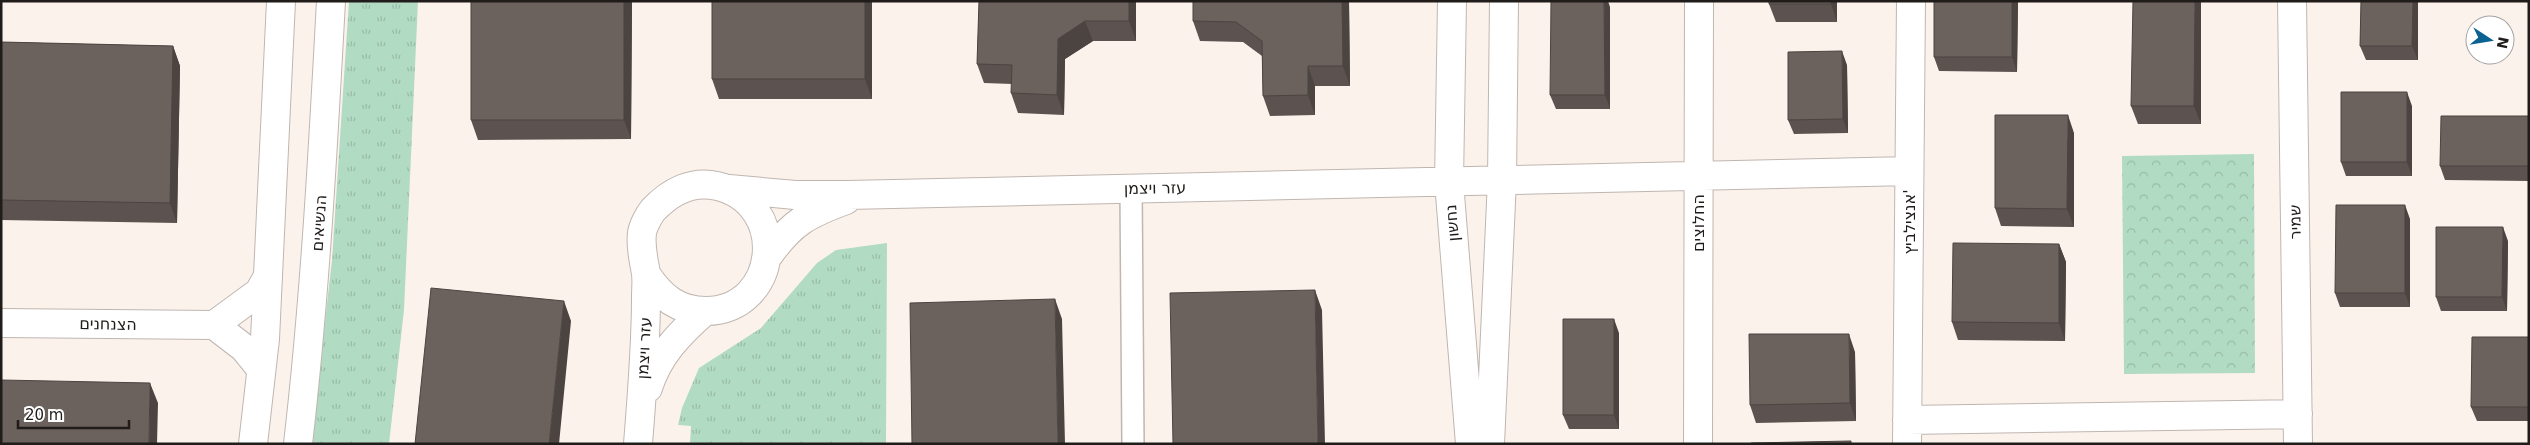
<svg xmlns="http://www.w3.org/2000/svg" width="2530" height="445" viewBox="0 0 2530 445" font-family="'DejaVu Sans',Heebo,sans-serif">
	<defs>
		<pattern id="grass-tufts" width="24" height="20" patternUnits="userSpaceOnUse" patternTransform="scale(1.25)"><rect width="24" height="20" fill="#b2dbc3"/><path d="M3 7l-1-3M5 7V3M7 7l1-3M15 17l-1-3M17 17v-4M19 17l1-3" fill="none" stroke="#99bba7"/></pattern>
		<pattern id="forest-crowns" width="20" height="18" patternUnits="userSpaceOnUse" patternTransform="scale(1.25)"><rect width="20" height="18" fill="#b2dbc3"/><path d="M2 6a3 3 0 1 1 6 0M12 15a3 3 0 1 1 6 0" fill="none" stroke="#99bba7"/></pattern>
	</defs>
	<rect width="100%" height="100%" fill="#fcf2ec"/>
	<path fill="url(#grass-tufts)" d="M349,1H418L404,310L389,444H311L332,260Z
		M887,243L886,444H690L691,426L678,425L682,408L699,368L761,328L817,263L836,250Z"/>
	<path fill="url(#forest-crowns)" d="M2254,154L2255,373L2124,374L2122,156Z"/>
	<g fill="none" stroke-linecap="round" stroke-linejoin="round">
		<g stroke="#c0b6b0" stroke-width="24">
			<path id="lane" d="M1131,188L1133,444"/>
		</g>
		<g stroke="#c0b6b0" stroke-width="30">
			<path id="street" d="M1452,1L1449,182L1470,444
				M2292,1L2298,444
				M729,189L795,195H847L1909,171
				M768,256C792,222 808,214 846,200
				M1,323L214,325L244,348L261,369
				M214,325L259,292L268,276
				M648,388C658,355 680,333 705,311
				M1907,420L2298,414
				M638,444C642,395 646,346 646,297C646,289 647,281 646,274C644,260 640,248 642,233C643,226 649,215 653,210C670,192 692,180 717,186C790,203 780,310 706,311C678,311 661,297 646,274
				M1490,444L1502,180L1504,1
				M1698,444L1699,1
				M1907,444L1911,1"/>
		</g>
		<g stroke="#c0b6b0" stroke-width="30">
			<path id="secondary" d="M253,444L265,339L281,1
				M298,444C315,297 323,149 331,1"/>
		</g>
		<use href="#lane" stroke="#fff" stroke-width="21"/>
		<use href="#street" stroke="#fff" stroke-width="28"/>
		<use href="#secondary" stroke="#fff" stroke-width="28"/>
	</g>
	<path fill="#5c5350" d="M632,1L631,139L478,140L471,120Z
		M872,1V99H719L712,79Z
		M979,1H1136V41H1093L1065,59L1064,115L1018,113L1011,93L1012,84L984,83L977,64Z
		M1193,1H1365H1349L1350,86H1315V115L1270,116L1263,96L1262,56L1243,42L1200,41L1193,21Z
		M1769,1H1837V22H1776L1769,4Z
		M1934,1H2018L2017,72L1939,71L1934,57Z
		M2201,1V124H2138L2131,106Z
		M2361,1H2418V60H2366L2360,46Z
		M1610,7V109H1556L1550,95Z
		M1,42L173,46L180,66L177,223L1,220Z
		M1847,65L1848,133L1794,134L1788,120Z
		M2412,106V176H2346L2341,162Z
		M2529,116V181L2445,180L2440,166Z
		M2074,133V227L2001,226L1995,208Z
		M2410,219V307H2340L2335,293Z
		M2508,241L2507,311H2441L2436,297Z
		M2059,244L2066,262L2065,341L1958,340L1952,322Z
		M1619,333V429H1569L1563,415Z
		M2529,337V421H2477L2471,407Z
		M1855,352L1856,421L1756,423L1750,405Z"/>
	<path fill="#4b4441" d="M624,1H632L631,139L624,120Z
		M865,1H872V99L865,79Z
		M1129,1H1136V41L1129,21Z
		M1342,1H1349L1350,86L1343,66Z
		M1604,1H1608L1610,7V109L1605,95Z
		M1831,1H1837V22L1831,4Z
		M2012,1H2018L2017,72L2012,57Z
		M2195,1H2201V124L2194,106Z
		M2413,1H2418V60L2412,46Z
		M1085,21L1093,41L1065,59L1064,115L1057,95L1058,39Z
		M173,46L180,66L177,223L170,203Z
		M1842,51L1847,65L1848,133L1843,119Z
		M1308,66L1315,86V115L1308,95Z
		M2407,92L2412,106V176L2407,162Z
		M2068,115L2074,133V227L2067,209Z
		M2405,205L2410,219V307L2405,293Z
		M2503,227L2508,241L2507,311L2502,297Z
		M2059,244L2066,262L2065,341L2059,323Z
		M1315,290L1322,310L1325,444H1318Z
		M1055,299L1062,319L1065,444H1058Z
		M564,301L571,321L559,444H549Z
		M1614,319L1619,333V429L1614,415Z
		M1849,334L1855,352L1856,421L1850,403Z
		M150,383L158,403L157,444H149Z"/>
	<path fill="#6b615d" stroke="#4b4441" d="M471,1H624V120H471Z
		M712,1H865V79H712Z
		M979,1H1129V21H1085L1058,39L1057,95L1011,93L1012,65L977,64Z
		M1193,1H1342L1343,66H1308V95L1263,96L1262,41L1236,22L1193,21Z
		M1551,1H1604L1605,95H1550Z
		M1769,1H1831V4H1769Z
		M1934,1H2012V57H1934Z
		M2133,1H2195L2194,106H2131Z
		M2361,1H2413L2412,46H2360Z
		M1,42L173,46L170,203L1,200Z
		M1842,51L1843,119L1788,120V52Z
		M2341,92H2407V162H2341Z
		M1995,115H2068L2067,209L1995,208Z
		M2441,116H2529V166H2440Z
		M2336,205H2405V293H2335Z
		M2436,227H2503L2502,297H2436Z
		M1953,243L2059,244V323L1952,322Z
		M431,288L564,301L549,444H415Z
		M1315,290L1318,444H1173L1170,293Z
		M1055,299L1058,444H912L910,303Z
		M1563,319H1614V415H1563Z
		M1749,334H1849L1850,403L1750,405Z
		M2472,337H2529V407H2471Z
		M1,380L150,383L149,444H1Z
		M1851,441V444H1751V443Z"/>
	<g text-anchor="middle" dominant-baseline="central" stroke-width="5" stroke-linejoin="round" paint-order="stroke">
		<g font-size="16" fill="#201c1a" stroke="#fff">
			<text transform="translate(1155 188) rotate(-1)">עזר ויצמן</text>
			<text transform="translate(1909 222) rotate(-90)">אנצילביץ'</text>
			<text transform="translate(2295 222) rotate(-91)">שמיר</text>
			<text transform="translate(319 223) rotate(-86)">הנשיאים</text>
			<text transform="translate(1452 223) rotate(-95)">נחשון</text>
			<text transform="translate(1698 223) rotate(-90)">החלוצים</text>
			<text transform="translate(108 324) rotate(1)">הצנחנים</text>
			<text transform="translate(644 348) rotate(-87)">עזר ויצמן</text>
		</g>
	</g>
	<rect width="2530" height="445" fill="none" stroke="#201c1a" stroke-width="5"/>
	<g transform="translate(2490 40) rotate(102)"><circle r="24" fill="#ffffff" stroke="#a6a4a3"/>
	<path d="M0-4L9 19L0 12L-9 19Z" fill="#0a6192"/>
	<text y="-8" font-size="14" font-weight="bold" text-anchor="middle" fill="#201c1a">N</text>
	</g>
	<path d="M18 420v8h111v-8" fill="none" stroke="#201c1a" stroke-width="2.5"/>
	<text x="25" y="420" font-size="15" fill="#201c1a" stroke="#ffffff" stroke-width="4" paint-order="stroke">20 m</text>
</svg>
